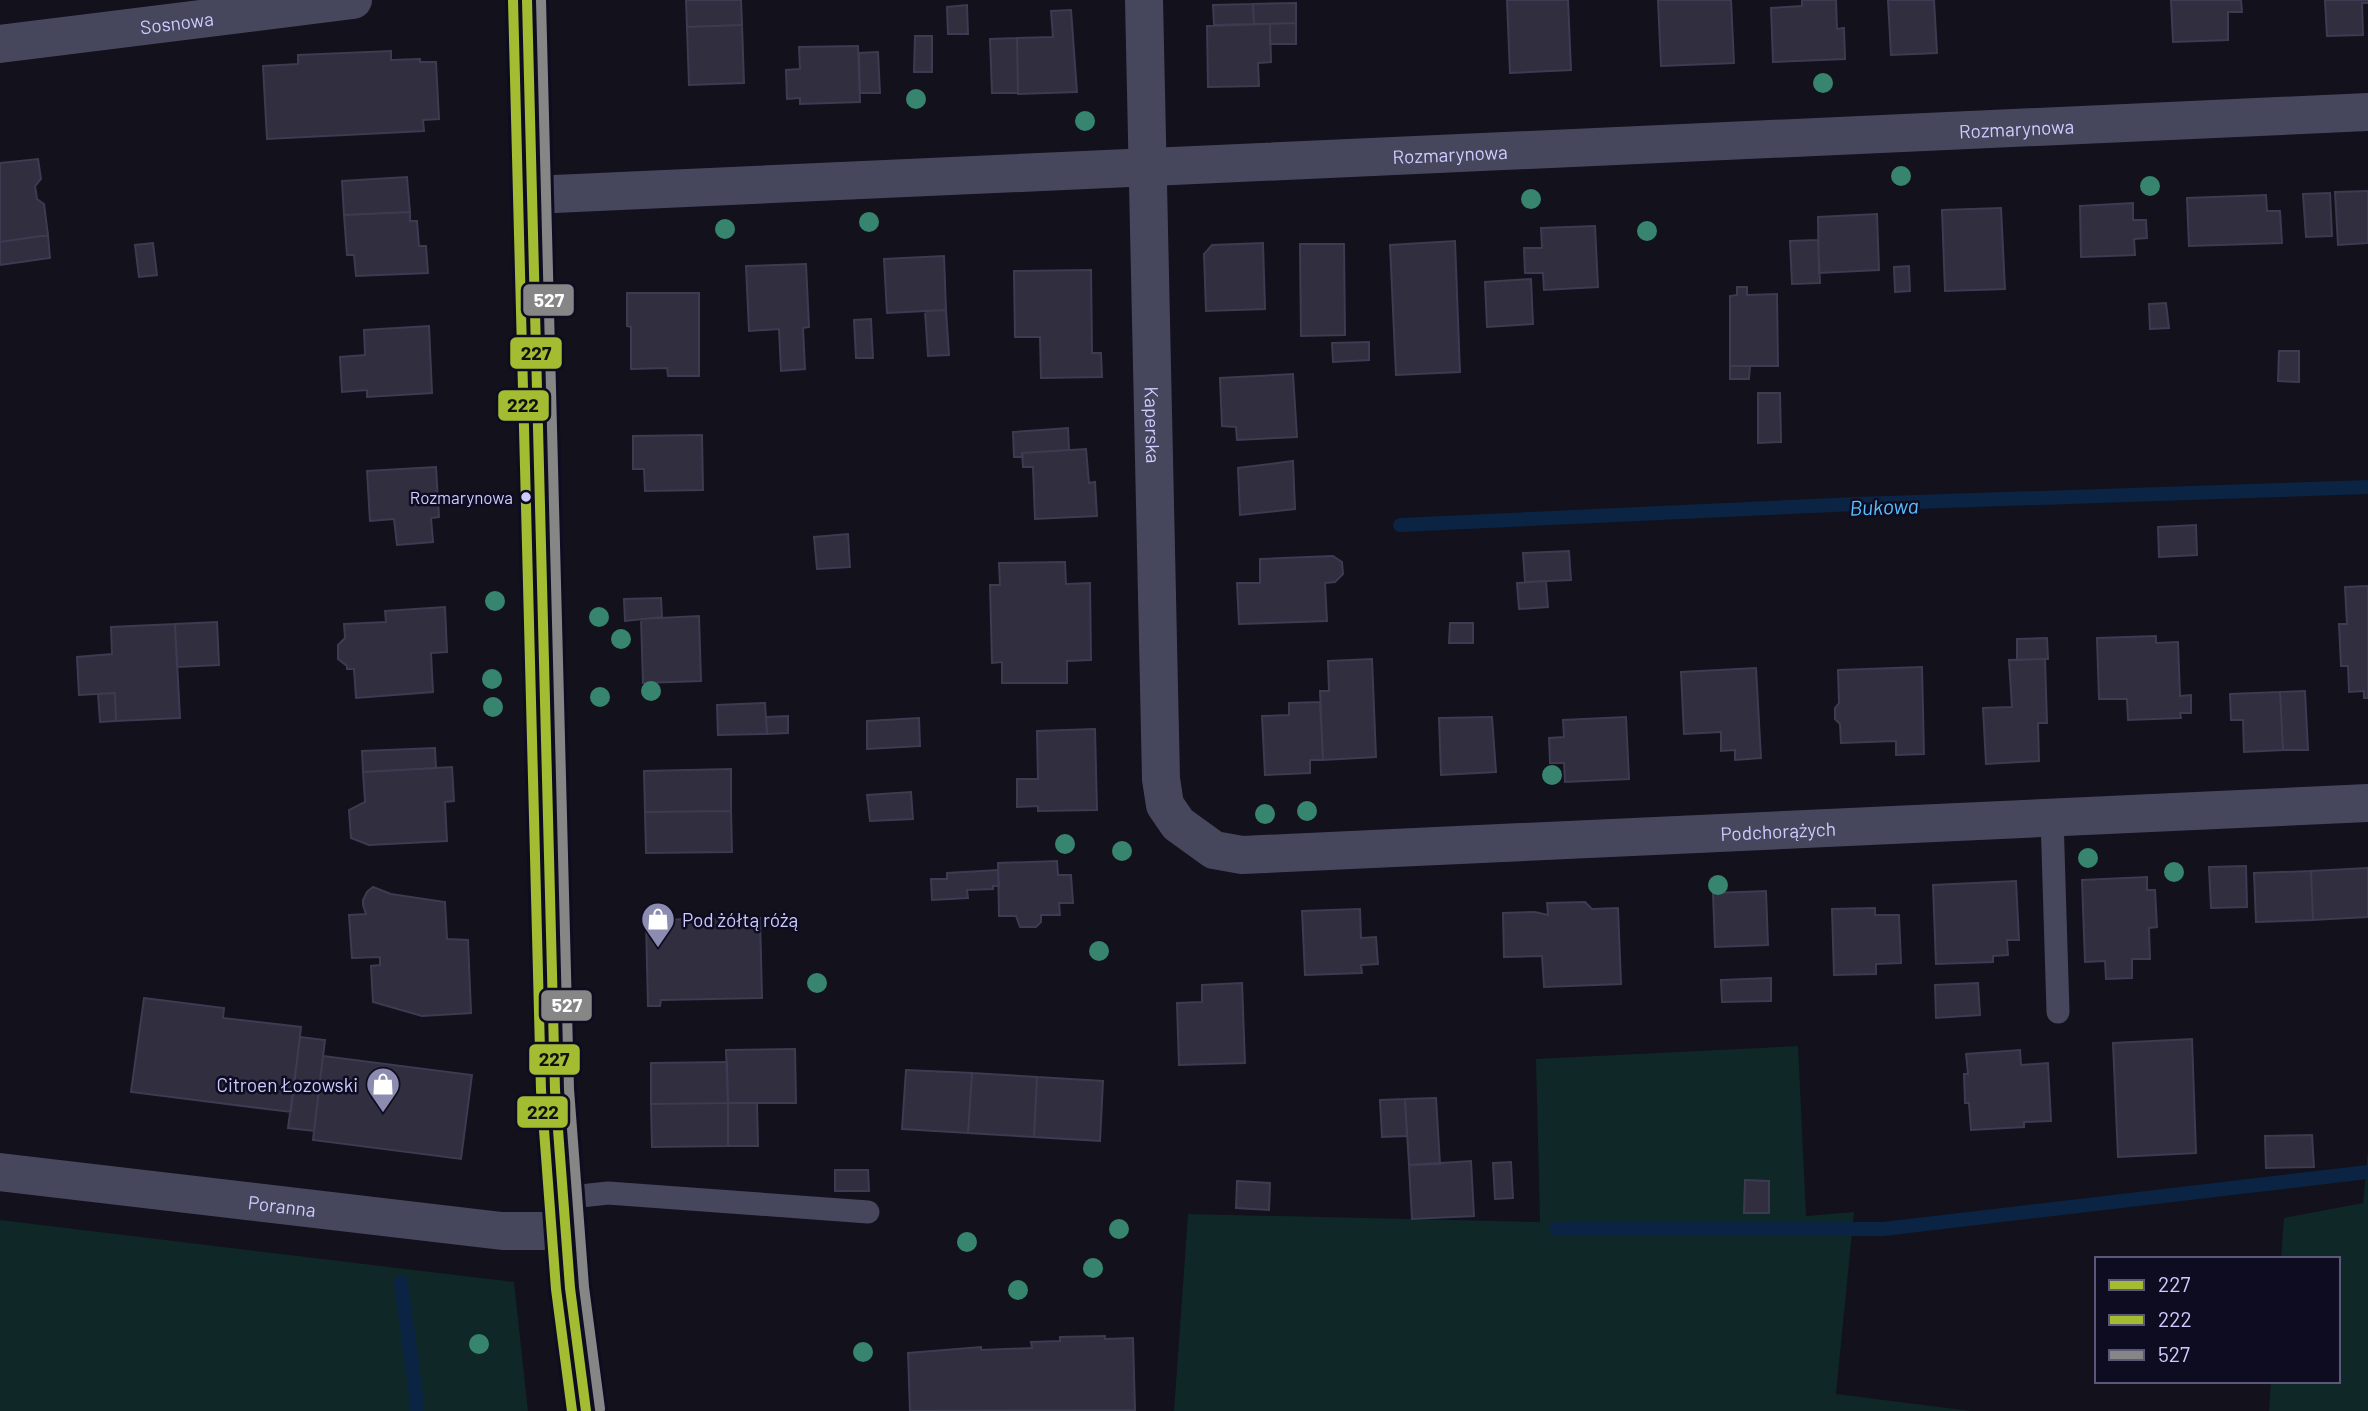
<svg xmlns="http://www.w3.org/2000/svg" width="2368" height="1411" viewBox="0 0 2368 1411" font-family="Barlow,sans-serif">
	<rect width="100%" height="100%" fill="#12111c"/>
	<path fill="#0f2726" d="M1798,1046L1806,1216L1854,1212L1836,1394L1971,1411H1174L1188,1214L1540,1222L1536,1059Z
		M2368,1149V1411H2269L2271,1381H2338V1259H2281L2284,1218L2363,1203Z
		M0,1220L514,1282L528,1411H0Z"/>
	<g fill="none" stroke-linecap="round" stroke-linejoin="round">
		<path stroke="#0b2443" stroke-width="14" d="M1400,525L1856,504L2368,487
			M1556,1229H1883L2368,1172
			M401,1282L417,1403L416,1411"/>
	</g>
	<path fill="#302e3f" stroke="#3d3b51" stroke-width="2" d="M686,0H741L742,25L687,27Z
		M1507,0H1568L1571,70L1510,73Z
		M1658,0H1731L1734,63L1661,66Z
		M1802,0H1836L1837,29L1844,28L1845,59L1773,62L1771,8L1802,6Z
		M1888,0H1934L1937,53L1891,55Z
		M2171,0H2241L2242,12H2228V40L2173,42Z
		M2325,0H2368V3H2362L2363,35L2327,36Z
		M1296,3V23L1254,24L1253,4Z
		M1253,4L1254,24L1214,25L1213,5Z
		M967,5L968,34H948L947,7Z
		M1071,10L1077,92L1018,94L1017,38L1053,37L1051,11Z
		M1296,23V44H1270V24Z
		M1270,24L1271,62L1258,63L1259,86L1208,87L1207,26Z
		M742,25L744,83L689,85L687,27Z
		M915,36H932V72H914Z
		M1017,38L1018,93H992L990,39Z
		M858,46L860,102L800,104V98L787,99L786,70L800,69L799,47Z
		M391,51V60L420,59V62H436L439,119L423,120L424,131L267,139L263,66L298,64V55Z
		M878,52L880,93H860L859,53Z
		M38,159L41,179L35,186L37,199L44,204L48,235L0,242V163Z
		M407,177L410,212L344,215L342,181Z
		M2368,191V243L2338,245L2335,192Z
		M2330,193L2332,236L2306,237L2303,194Z
		M2266,195L2267,211H2280L2282,243L2189,246L2187,198Z
		M2133,203V220H2146L2147,238L2134,239L2135,255L2081,257L2080,206Z
		M2001,208L2005,289L1945,291L1942,210Z
		M410,212V221H417L419,246H426L428,273L356,276L354,255H347L344,215Z
		M1877,214L1879,270L1819,273L1818,217Z
		M1595,226L1598,287L1544,290L1543,273H1525L1524,248H1542L1541,228Z
		M48,235L50,258L0,265V242Z
		M1818,240L1820,283L1792,284L1790,241Z
		M1455,241L1460,372L1396,375L1390,245Z
		M153,243L157,275L139,277L135,245Z
		M1263,243L1265,309L1206,311L1204,254L1212,245Z
		M1300,244H1344L1345,335L1301,336Z
		M944,256L946,310L887,313L884,259Z
		M806,264L809,327L803,328L805,369L781,371L779,329L749,331L746,266Z
		M1909,266L1910,291L1895,292L1894,267Z
		M1091,270L1092,353H1101L1102,377L1041,378L1040,337H1015L1014,271Z
		M1531,279L1533,324L1487,327L1485,282Z
		M1737,287H1747V295L1777,294L1778,366H1730V296L1737,295Z
		M627,293H699V376H668L667,368L631,369V327L627,326Z
		M2166,303L2169,328L2150,329L2149,304Z
		M946,310L949,355L928,356L925,311Z
		M871,319L873,358H856L854,320Z
		M429,326L432,393L367,397V390L342,392L340,357L365,355L364,330Z
		M1369,342V360L1333,362L1332,343Z
		M2279,351H2299V382L2278,381Z
		M1730,366H1750L1749,379H1730Z
		M1293,374L1297,437L1237,440L1236,427L1222,426L1220,378Z
		M1758,393H1780L1781,442L1758,443Z
		M1068,428L1069,450L1022,453L1023,457H1014L1013,432Z
		M702,435L703,490L645,491L644,469H633V436Z
		M1086,449L1089,483L1095,482L1097,516L1035,519L1033,467H1023L1022,453Z
		M1293,461L1295,509L1240,515L1238,468Z
		M436,467L439,517L431,518L433,542L397,545L394,519L370,521L367,471Z
		M2196,525L2197,555L2159,557L2158,527Z
		M848,534L850,567L817,569L814,537Z
		M1569,551L1571,580L1525,582L1523,553Z
		M1333,556L1342,562L1343,574L1335,582L1325,583L1327,621L1239,624L1237,583H1260V559Z
		M1065,562L1066,584L1090,583L1091,660L1067,661V683H1002V662L992,663L990,585H1000L999,563Z
		M1546,581L1548,607L1519,609L1517,583Z
		M2368,586V698H2364V691L2349,692L2348,666H2341L2339,624H2347L2345,587Z
		M661,598L662,617L625,621L624,599Z
		M445,607L447,652L431,653L433,692L356,698L354,669H347V666L338,659V645L345,638L344,624L386,622L385,611Z
		M699,616L701,681L643,683L641,619Z
		M217,622L219,665L177,667L175,624Z
		M1450,623H1473V643H1449Z
		M175,624L180,718L116,721L115,693L79,695L77,657L112,654L111,627Z
		M2156,636V643L2178,642L2180,696L2191,695V713H2180L2181,718L2128,720L2127,699H2099L2097,638Z
		M2047,638L2048,659L2017,660V639Z
		M1372,659L1376,757L1323,760L1320,691H1329L1328,661Z
		M2045,659L2047,723H2038L2039,761L1986,764L1983,708L2012,707L2009,660Z
		M1922,667L1924,754L1896,755V741L1841,743L1840,724L1835,719V708L1839,703L1838,670Z
		M1756,668L1761,758L1735,760V750L1721,751V732L1684,734L1681,672Z
		M2305,691L2308,750H2283L2280,692Z
		M2280,692L2283,750L2244,752L2243,720H2231L2230,694Z
		M115,693L116,721L100,722L98,694Z
		M1320,702L1323,760H1310V773L1265,775L1262,716L1289,715V703Z
		M765,703L767,734L718,735L717,705Z
		M788,716V733L767,734L766,717Z
		M1492,717L1496,772L1441,775L1439,718Z
		M1626,717L1629,779L1565,782L1564,763H1550L1549,738L1564,737L1563,720Z
		M919,718L920,746L867,749V721Z
		M1095,729L1097,810L1038,811V806L1017,807V779H1038L1037,731Z
		M435,748L436,768L363,772L362,751Z
		M452,767L454,801L445,802L447,841L369,845L351,838L349,810L365,802L363,772Z
		M731,769V811L645,812L644,771Z
		M911,792L913,819L870,821L867,795Z
		M731,811L732,852L646,853L645,812Z
		M1057,861L1058,875H1071L1073,903H1059L1060,915H1041V922L1036,927H1020L1016,916H999L998,863Z
		M2246,866L2247,907L2211,908L2209,867Z
		M2368,868V917L2313,920L2311,871Z
		M998,870L999,886H993V889L967,890L968,898L932,900L931,879H947V873Z
		M2311,871L2313,920L2256,922L2254,873Z
		M2147,877V890H2155L2157,927L2149,928L2150,959H2132V978L2106,979L2105,961L2085,962L2082,880Z
		M2016,881L2019,940H2007L2008,955L1993,956V962L1936,964L1933,885Z
		M373,887L391,894L445,902L447,939L468,940L471,1013L422,1016L373,1002L371,966L380,965V957L352,958L349,915L366,914L363,905V900L367,892Z
		M1766,891L1768,945L1715,947L1713,893Z
		M1585,902L1592,909L1618,908L1621,984L1544,987L1542,956L1504,957L1503,913L1535,912L1548,915L1547,903Z
		M1875,908V915H1899L1901,963L1876,964V974L1834,975L1832,909Z
		M1360,909L1361,938L1376,937L1378,964L1361,965L1362,973L1305,975L1302,911Z
		M760,918L762,998L661,1000L660,1006H648L646,920Z
		M1771,978V1001L1722,1002L1721,980Z
		M1242,983L1245,1063L1179,1065L1177,1003L1202,1002V985Z
		M1978,983L1980,1015L1936,1018L1935,985Z
		M144,998L224,1008L223,1018L301,1027L291,1112L131,1092Z
		M300,1037L325,1040L314,1131L288,1128Z
		M2192,1039L2196,1153L2118,1157L2113,1043Z
		M795,1049L796,1103H728L726,1050Z
		M2020,1050L2021,1065L2048,1063L2051,1121L2024,1122V1127L1971,1130L1969,1103H1965L1964,1074H1968L1966,1054Z
		M323,1056L472,1075L461,1159L313,1140Z
		M727,1062L728,1103L651,1104V1063Z
		M906,1070L972,1073L968,1133L902,1129Z
		M972,1073L1037,1077L1034,1137L968,1133Z
		M1037,1077L1103,1081L1100,1141L1034,1137Z
		M1436,1098L1440,1164L1409,1165L1405,1099Z
		M1405,1099L1407,1136L1382,1137L1380,1100Z
		M728,1103V1146L652,1147L651,1104Z
		M728,1103H757L758,1146H728Z
		M2312,1135L2314,1167L2266,1168L2265,1136Z
		M1471,1161L1474,1216L1412,1219L1409,1165Z
		M1511,1162L1513,1198L1495,1199L1493,1163Z
		M835,1170H868L869,1191H835Z
		M1745,1180L1769,1181V1213H1744Z
		M1237,1181L1270,1183L1269,1210L1236,1208Z
		M1105,1336V1339L1133,1338L1135,1410L910,1411L908,1353L981,1347V1350L1032,1348L1031,1342L1060,1341V1337Z"/>
	<g fill="none" stroke-linecap="round" stroke-linejoin="round">
		<path stroke="#46475d" stroke-width="23" d="M2052,817L2058,1012
			M562,1198L608,1193L868,1212"/>
		<g stroke="#46475d" stroke-width="38">
			<path id="s1" d="M1144,0L1161,779L1165,805L1178,824L1214,850L1242,855L2368,803"/>
			<path id="s2" d="M0,44L353,0"/>
			<path id="s3" d="M532,195L2368,112"/>
			<path id="s4" d="M0,1172L502,1231H565"/>
		</g>
		<path stroke="#46475d" stroke-width="38" d="M527,0L555,1090L570,1288L586,1411"/>
		<g stroke="#0e0c21" stroke-width="16">
			<path id="bus-1" d="M527,0L555,1090L570,1288L586,1411"/>
		</g>
		<g stroke="#0e0c21" stroke-width="16">
			<path id="bus-2" d="M513,0L541,1090L556,1289L572,1411"/>
		</g>
		<g stroke="#0e0c21" stroke-width="16">
			<path id="bus-3" d="M541,0L569,1089L584,1287L600,1409"/>
		</g>
		<use href="#bus-1" stroke="#a2bd31" stroke-width="10"/>
		<use href="#bus-2" stroke="#a2bd31" stroke-width="10"/>
		<use href="#bus-3" stroke="#868686" stroke-width="10"/>
	</g>
	<g fill="#37846f">
		<circle cx="1823" cy="83" r="10"/>
		<circle cx="916" cy="99" r="10"/>
		<circle cx="1085" cy="121" r="10"/>
		<circle cx="1901" cy="176" r="10"/>
		<circle cx="2150" cy="186" r="10"/>
		<circle cx="1531" cy="199" r="10"/>
		<circle cx="869" cy="222" r="10"/>
		<circle cx="725" cy="229" r="10"/>
		<circle cx="1647" cy="231" r="10"/>
		<circle cx="495" cy="601" r="10"/>
		<circle cx="599" cy="617" r="10"/>
		<circle cx="621" cy="639" r="10"/>
		<circle cx="492" cy="679" r="10"/>
		<circle cx="651" cy="691" r="10"/>
		<circle cx="600" cy="697" r="10"/>
		<circle cx="493" cy="707" r="10"/>
		<circle cx="1552" cy="775" r="10"/>
		<circle cx="1307" cy="811" r="10"/>
		<circle cx="1265" cy="814" r="10"/>
		<circle cx="1065" cy="844" r="10"/>
		<circle cx="1122" cy="851" r="10"/>
		<circle cx="2088" cy="858" r="10"/>
		<circle cx="2174" cy="872" r="10"/>
		<circle cx="1718" cy="885" r="10"/>
		<circle cx="1099" cy="951" r="10"/>
		<circle cx="817" cy="983" r="10"/>
		<circle cx="1119" cy="1229" r="10"/>
		<circle cx="967" cy="1242" r="10"/>
		<circle cx="1093" cy="1268" r="10"/>
		<circle cx="1018" cy="1290" r="10"/>
		<circle cx="479" cy="1344" r="10"/>
		<circle cx="863" cy="1352" r="10"/>
	</g>
	<defs>
		<g id="shop-pin" transform="scale(1.75)"><path d="M0 17L-7.5 6A9.5 9.5 0 1 1 7.5 6Z" fill="#8c8bb0" stroke="#0e0c21"/><path d="M-5-2.5h2.3a2.7 3.5 0 0 1 5.4 0H5L5.5 6h-11ZM-1.5-2.5h3a1.5 2.3 0 0 0-3 0Z" fill="#fff"/></g>
	</defs>
	<g fill-rule="evenodd">
		<use href="#shop-pin" x="658" y="919"/>
		<use href="#shop-pin" x="383" y="1084"/>
	</g>
	<circle fill="#ceccff" stroke="#0e0c21" stroke-width="2.5" cx="526" cy="497" r="6"/>
	<g text-anchor="middle" dominant-baseline="central" stroke-width="5" stroke-linejoin="round" paint-order="stroke">
		<g font-size="17" fill="#ceccff" stroke="#0e0c21" text-anchor="end">
			<text x="513" y="497">Rozmarynowa</text>
		</g>
		<g font-size="19" fill="#ceccff" stroke="#0e0c21">
			<text stroke="none"><textPath href="#s2" startOffset="178">Sosnowa</textPath></text>
			<text stroke="none"><textPath href="#s3" startOffset="1486">Rozmarynowa</textPath></text>
			<text stroke="none"><textPath href="#s3" startOffset="919">Rozmarynowa</textPath></text>
			<text stroke="none"><textPath href="#s1" startOffset="425">Kaperska</textPath></text>
			<text stroke="none"><textPath href="#s1" startOffset="1438">Podchorążych</textPath></text>
			<text stroke="none"><textPath href="#s4" startOffset="284">Poranna</textPath></text>
		</g>
		<g font-size="19" fill="#ceccff" stroke="#0e0c21" text-anchor="start">
			<text x="682" y="919">Pod żółtą różą</text>
			<text x="358" y="1084" text-anchor="end">Citroen Łozowski</text>
		</g>
		<g font-size="21" font-style="italic" fill="#5ac1ff" stroke="#0e0c21">
			<text transform="translate(1884 506) rotate(-2)">Bukowa</text>
		</g>
	</g>
	<g stroke="#0e0c21" stroke-width="2.5">
		<rect x="522" y="283" width="53" height="34" rx="7" fill="#868686"/>
		<rect x="509" y="336" width="54" height="34" rx="7" fill="#a2bd31"/>
		<rect x="497" y="389" width="53" height="33" rx="7" fill="#a2bd31"/>
		<rect x="540" y="989" width="53" height="33" rx="7" fill="#868686"/>
		<rect x="528" y="1043" width="53" height="33" rx="7" fill="#a2bd31"/>
		<rect x="516" y="1095" width="53" height="34" rx="7" fill="#a2bd31"/>
	</g>
	<g font-size="19" text-anchor="middle" font-weight="bold" fill="#fff">
		<text x="549" y="307">527</text>
		<text x="567" y="1012">527</text>
	</g>
	<g font-size="19" text-anchor="middle" font-weight="bold" fill="#111">
		<text x="536" y="360">227</text>
		<text x="523" y="412">222</text>
		<text x="554" y="1066">227</text>
		<text x="543" y="1119">222</text>
	</g>
	<rect x="2095" y="1257" width="245" height="126" fill="#0e0c21" stroke="#5b597a" stroke-width="2"/>
	<rect x="2109" y="1280" width="35" height="10" fill="#a2bd31" stroke="#5b597a" stroke-width="2"/>
	<text x="2158" y="1292" font-size="21" fill="#ceccff">227</text>
	<rect x="2109" y="1315" width="35" height="10" fill="#a2bd31" stroke="#5b597a" stroke-width="2"/>
	<text x="2158" y="1327" font-size="21" fill="#ceccff">222</text>
	<rect x="2109" y="1350" width="35" height="10" fill="#868686" stroke="#5b597a" stroke-width="2"/>
	<text x="2158" y="1362" font-size="21" fill="#ceccff">527</text>
</svg>
